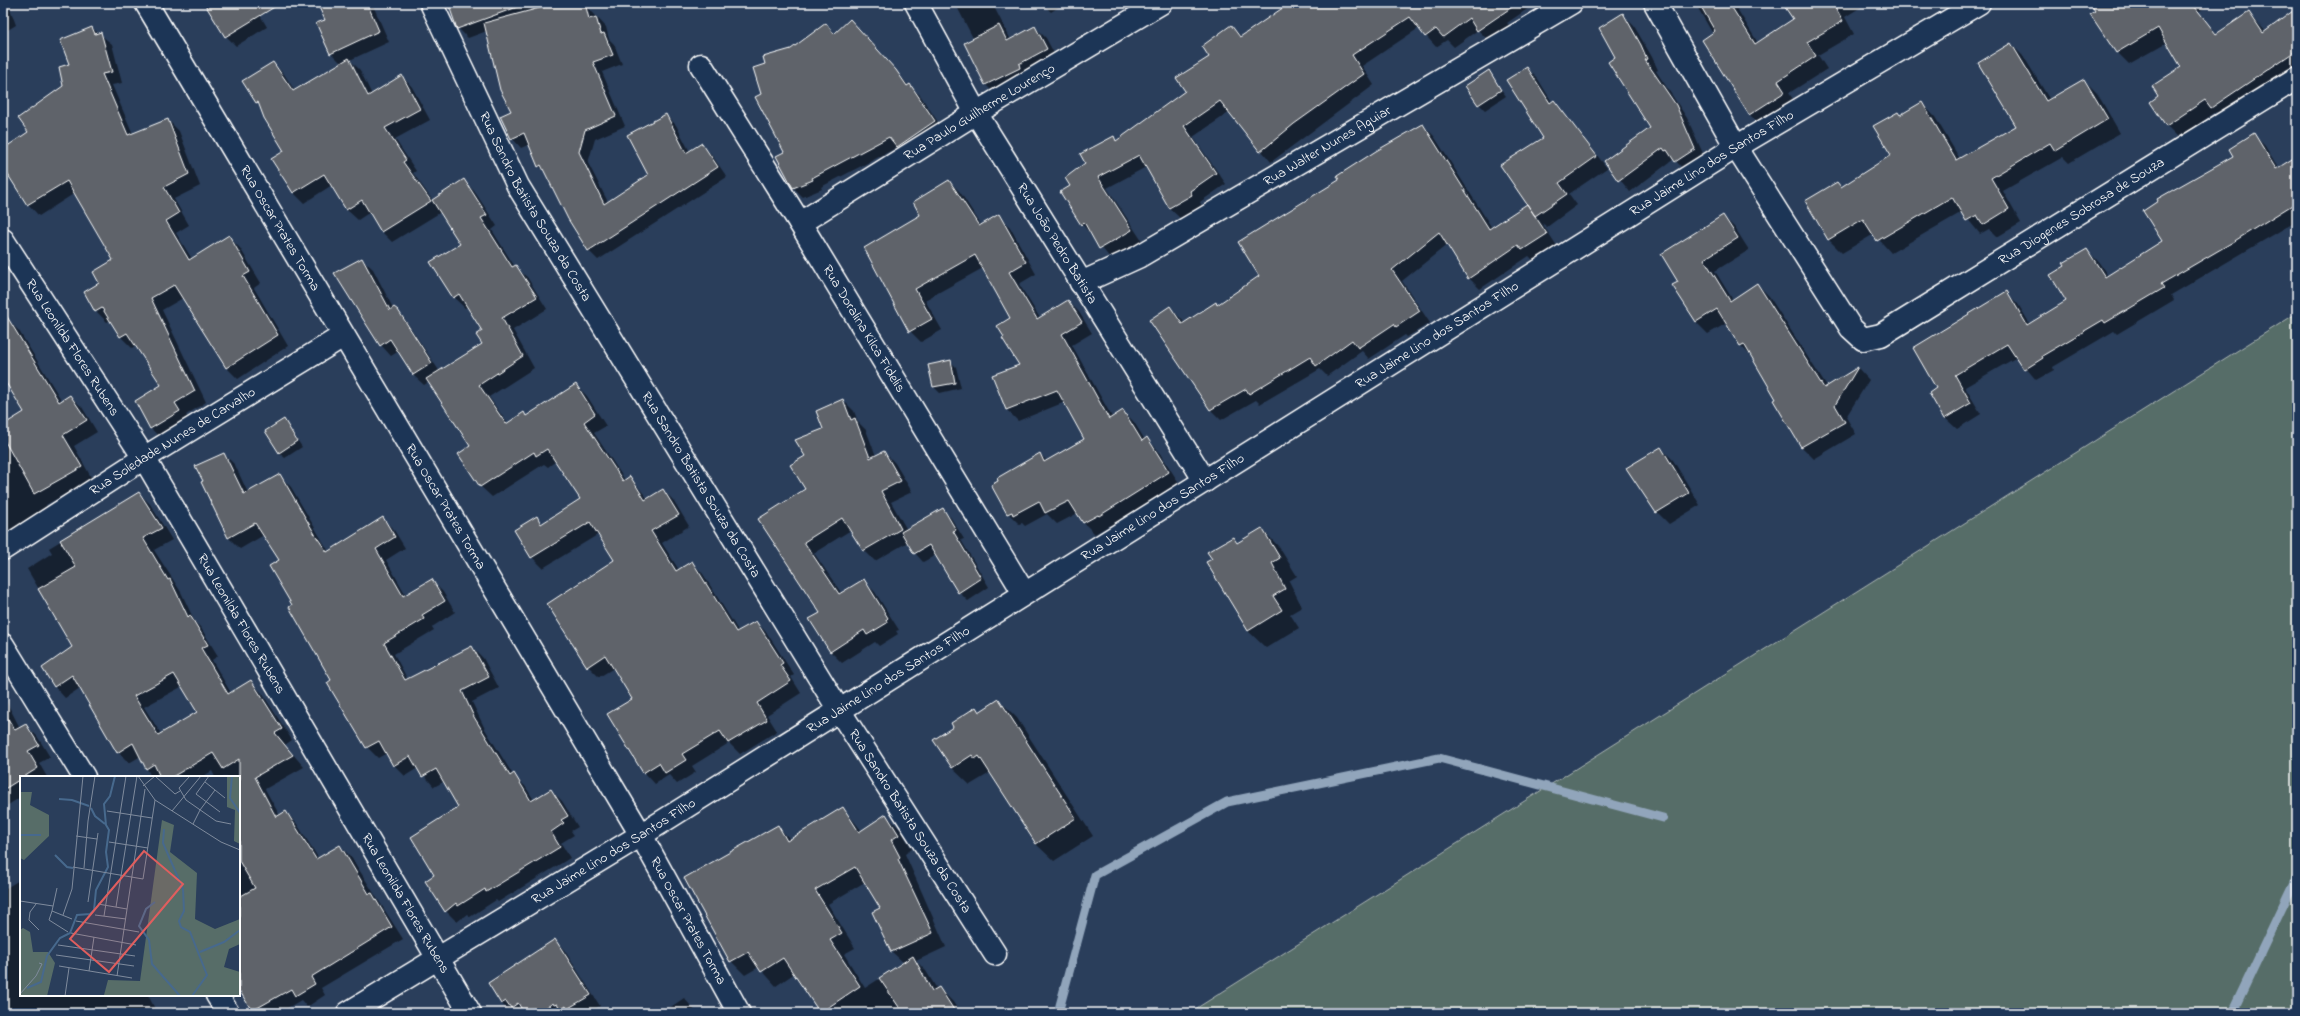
<svg xmlns="http://www.w3.org/2000/svg" width="2300" height="1016" viewBox="0 0 2300 1016" font-family="'Indie Flower',sans-serif">
	<rect width="100%" height="100%" fill="#2a3e5b"/>
	<filter id="ink" filterUnits="userSpaceOnUse"><feTurbulence type="fractalNoise" baseFrequency=".025" numOctaves="2"/><feDisplacementMap in="SourceGraphic" scale="8" xChannelSelector="R" yChannelSelector="G"/><feConvolveMatrix kernelMatrix="1 2 1 2 8 2 1 2 1" color-interpolation-filters="sRGB"/></filter>
	<g filter="url(#ink)">
		<path fill="#576d68" stroke="#abb6b4" d="M2297,313V1013H1189Z"/>
		<path fill="#0007" fill-rule="evenodd" d="M3,3H8L16,25L3,33Z
			M206,3H253L267,27L236,46L226,36Z
			M318,3H372L389,42L350,60L360,70L372,95L402,76L412,87L430,120L395,139L416,171L413,173L433,201L463,180L475,192L497,226L492,230L515,267L527,277L547,309L513,330L534,368L489,397L508,424L524,414L527,416L576,385L587,396L606,426L594,433L625,480L630,477L648,499L663,490L674,501L689,526L662,543L679,570L692,562L703,574L739,632L756,622L767,633L794,675L791,677L801,693L767,715L777,731L740,754L729,743L692,766L696,772L677,784L669,775L655,784L644,772L608,715L633,699L614,668L599,677L588,666L615,560L599,534L543,568L532,557L536,518L543,524L581,500L556,461L548,467L544,464L492,497L480,486L472,447L429,382L424,385L413,375L399,351L391,356L381,345L362,259L373,269L393,308L404,318L440,372L483,344V332L467,307L465,308L453,297L461,244L441,212L392,242L381,231L370,212L358,220L347,210L332,185L304,203L294,193L273,160L285,152L261,106L244,81L273,63L284,74L295,91L342,64L331,53L326,21Z
			M449,3H584L606,27L609,39L614,44L622,64L602,72L625,126L595,139L588,163L608,202L650,175L666,115L676,125L690,152L701,144L711,154L727,177L598,260L589,251L569,219L547,174L539,166L530,144L521,148L512,138V111L487,31L468,38L458,28Z
			M955,3H992L1011,40L1035,27L1046,38L1058,61L997,96L986,85L966,44L974,40Z
			M1042,3H1065L1051,12Z
			M1290,3H1536L1507,23L1510,26L1489,41L1478,30L1454,47L1447,40L1436,47L1419,28L1362,66L1374,85L1271,162L1230,112L1193,137L1226,184L1200,202L1202,206L1180,218L1169,208L1146,167L1107,188L1142,241L1111,259L1082,224L1062,192L1071,186L1087,163L1113,137L1117,141L1186,92L1231,26L1242,37Z
			M1695,3H1743L1736,7L1758,43L1794,20L1784,3L1866,4L1845,17L1854,34L1818,55L1827,69L1789,93L1796,104L1762,127L1750,115L1703,41L1713,34Z
			M2091,3H2212L2198,12L2217,34L2249,13L2266,32L2297,20V70L2224,119L2216,112L2179,138L2167,126L2151,102L2160,96L2183,67L2168,42L2129,64L2117,52Z
			M1623,15L1634,26L1652,57L1658,70L1656,71L1687,118L1706,160L1686,172L1674,159L1630,192L1605,161L1651,128L1617,57Z
			M826,25L835,34L860,30L909,86L920,95L944,131L907,156L898,147L821,187L822,189L803,197L794,188L777,156L786,153L762,94L766,65L791,50Z
			M92,28L112,44L122,83L112,85L133,134L168,120L179,131L200,186L174,199L189,225L176,233L192,259L229,237L240,248L261,283L254,288L288,346L238,379L227,368L183,298L162,310L206,402L186,415L191,422L162,439L150,428L162,386L136,345L132,348L120,336L111,320L107,322L96,311L100,283L115,261L75,193L39,216L28,204L3,157V155L29,132L64,86L70,65Z
			M2011,44L2024,57L2050,100L2084,80L2097,93L2120,133L2069,163L2063,157L2003,191L2021,223L1997,237L1989,229L1980,234L1962,212L1891,253L1874,234L1842,253L1829,240L1806,201L1837,183L1842,188L1892,156L1900,116L1922,103L1935,117L1960,159L2017,127Z
			M1527,68L1538,79L1552,102L1564,113L1607,168L1569,194L1577,205L1547,227L1542,223L1557,246L1533,260L1529,256L1480,289L1469,278L1448,244L1402,281L1430,323L1407,337L1405,335L1369,359L1362,351L1327,376L1320,369L1260,404L1256,400L1221,420L1210,409L1170,307L1185,323L1216,303L1218,305L1261,276L1340,180L1423,125L1434,136L1492,228L1528,204L1545,138Z
			M1488,72L1506,96L1485,110L1479,104Z
			M2254,135L2265,146L2279,169L2297,157V221L2171,295L2174,300L2117,334L2114,331L2053,367L2054,370L2036,380L2017,357L1965,387L1981,414L1957,429L1945,418L1938,389L2007,293L2018,304L2030,324L2068,302L2066,266L2086,250L2098,261L2108,276L2163,241Z
			M949,181L960,192L982,226L998,216L1010,227L1036,274L1019,284L1040,318L1068,301L1079,312L1092,333L1072,345L1112,417L1123,411L1134,422L1145,440L1147,439L1158,450L1179,483L1111,527L1110,525L1095,534L1084,523L1078,513L1057,524L1047,514L1025,526L1022,523L1019,524L1008,513L1040,454L1047,461L1085,439L1065,402L1018,421L1007,410L994,376L1020,366L1012,318L983,268L925,300L942,330L921,342L910,331L922,215Z
			M1723,216L1735,228L1749,250L1715,271L1733,300L1757,284L1769,296L1827,387L1858,368L1869,380L1846,417L1856,434L1814,459L1802,447L1774,401L1777,399L1752,357L1741,346L1727,323L1708,334L1696,322L1673,286L1679,282ZM1837,399H1839L1833,410Z
			M8,320L19,331L62,401L70,396L82,407L97,432L74,446L92,479L46,505L53,516L3,547V426L25,412L8,385L3,388V323Z
			M950,361L956,367L961,388L940,393L934,387L929,365Z
			M843,400L854,411L858,422L866,430L876,456L884,452L895,463L912,492L891,502L907,530L943,510L951,518L964,539L961,540L989,587L968,601L959,592L936,555L923,562L915,553L908,542L875,561L864,550L851,530L814,553L842,594L864,581L875,592L899,630L896,631L898,634L879,646L875,642L842,663L831,652L811,620L821,613L760,520L807,489L806,457Z
			M284,420L302,447L285,458L279,453Z
			M1661,448L1673,460L1700,505L1669,524L1657,512Z
			M224,454L235,465L248,493L280,476L291,487L329,552L383,519L394,530L405,548L386,560L406,595L432,581L443,592L455,612L432,627L434,630L394,654L408,680L472,647L483,658L499,688L472,702L485,729L513,775L525,786L534,800L551,790L562,801L578,827L571,831L574,835L561,843L570,858L498,902L496,900L470,917L467,914L457,922L446,911L436,875L460,807L445,781L434,787L418,768L405,776L394,765L387,753L378,758L367,747L293,606L280,560L264,535L240,549L229,538L202,483Z
			M139,493L150,504L172,540L154,550L181,592L195,622L201,628L218,656L212,660L231,693L251,682L262,693L292,740L285,745L304,767L265,789L280,816L286,812L297,824L319,859L340,846L351,857L403,939L321,988L325,995L307,1007L301,1000L279,1013H255L239,988V777H215L212,771L202,777H151L141,756L129,763L118,752L80,688L65,698L54,686L73,647L27,569L52,553L49,548ZM183,686L198,712L161,734L144,707Z
			M1262,529L1279,547L1297,576L1289,581L1302,607L1290,614L1299,628L1266,648L1248,631L1207,563L1233,538L1238,543Z
			M3,695L20,728L25,725L37,736L50,757L39,763L47,777H21V797L3,808Z
			M999,700L1017,718L1093,836L1054,861L1036,844L990,773L970,785L952,768L954,727L976,708L980,712Z
			M843,808L862,831L886,815L900,829L912,849L905,854L946,947L916,961L926,971L937,989L939,988L953,1002L960,1013H821L795,973L776,986L759,967L745,975L731,961L685,879L777,826L791,840ZM865,882L881,909L874,912L892,952L904,963L865,988L844,954L855,948L828,904Z
			M21,879V995H148L157,1013H3V882L6,888Z
			M555,940L565,951L600,1006L588,1013H511L502,1004L489,983Z
			M684,998L697,1013H662Z
			M181,1010L184,1013H175Z"/>
		<g fill="none" stroke-linecap="round" stroke-linejoin="round">
			<path stroke="#91a5bb" stroke-width="9" d="M1058,1013L1095,875L1227,802L1439,758L1663,818
				M2232,1013L2297,876"/>
		</g>
		<path fill="#5e646a" stroke="#fff" fill-rule="evenodd" d="M204,3H281L225,37Z
			M317,3H367L379,31L330,54L316,23L325,20Z
			M448,3H520V6L457,29Z
			M546,3H585L589,19L596,17L601,34L604,33L613,55L593,62L616,116L585,130L579,152L604,204L648,175L627,135L666,114L686,153L702,143L718,167L588,251L568,219L541,165L538,167L524,133L511,139L500,116L511,111L500,90L484,23L547,6Z
			M1290,3H1518L1477,31L1469,18L1443,37L1436,29L1425,37L1410,17L1352,55L1364,74L1294,124L1260,152L1220,101L1184,126L1216,173L1190,191L1192,195L1169,208L1139,155L1098,177L1132,230L1099,249L1084,222L1081,225L1060,192L1070,186L1065,178L1085,163L1080,154L1114,136L1116,141L1185,91L1176,78L1209,57L1202,46L1231,25L1240,37Z
			M1699,3H1729L1755,44L1793,19L1782,3H1833L1843,21L1807,42L1816,56L1778,81L1785,92L1749,115L1702,40L1715,31Z
			M2090,3H2202L2195,7L2216,34L2249,12L2263,33L2297,8V50L2211,108L2205,100L2166,126L2150,102L2158,96L2152,86L2181,67L2158,28L2116,53L2090,14L2095,11Z
			M1623,13L1641,45L1647,59L1645,60L1676,105L1695,149L1675,162L1667,150L1665,151L1663,148L1618,181L1604,161L1650,128L1608,62L1615,57L1599,28Z
			M850,19L896,70L907,86L910,84L935,121L897,147L889,137L812,178L813,180L793,188L776,156L784,152L755,97L761,94L753,68L765,64L763,57L791,49L826,23L834,34Z
			M999,25L1007,41L1035,26L1047,49L1019,64L1020,68L985,85L964,43Z
			M92,27L95,34L101,32L112,72L102,74L128,135L168,119L189,174L164,187L179,213L166,221L189,260L229,235L250,272L243,276L278,335L226,368L174,285L151,298L195,391L175,403L180,411L150,429L135,401L161,385L127,333L120,337L102,308L95,312L84,292L99,283L93,272L113,260L67,181L27,205L3,167V149L28,132L18,118L63,86L59,67L69,64L60,40Z
			M2011,43L2046,101L2084,79L2108,119L2055,151L2050,143L1991,178L2009,209L1983,225L1977,215L1966,221L1952,197L1877,241L1863,219L1828,240L1805,201L1837,182L1841,187L1891,155L1873,126L1898,112L1900,115L1922,102L1956,160L2016,126L1978,63Z
			M349,58L368,96L402,75L420,109L385,128L406,160L403,162L431,201L381,232L362,200L346,210L324,174L293,193L271,159L284,151L264,118L258,102L256,103L242,81L273,62L293,91Z
			M1527,67L1550,103L1554,100L1597,156L1559,183L1567,194L1535,216L1500,165L1543,138L1506,80Z
			M1489,70L1501,90L1478,105L1465,86Z
			M1423,124L1489,229L1527,204L1547,234L1522,250L1518,245L1468,279L1439,232L1392,270L1420,311L1396,327L1394,324L1358,348L1352,340L1316,366L1310,357L1249,394L1246,389L1210,410L1149,320L1170,306L1182,324L1216,302L1217,305L1259,276L1238,242L1339,180L1337,176L1376,151Z
			M2254,133L2276,169L2297,156V202L2233,242L2161,284L2164,288L2105,323L2103,320L2042,356L2043,358L2024,370L2007,344L1955,375L1971,403L1944,419L1929,393L1936,388L1913,348L2007,291L2027,325L2066,301L2050,275L2065,266L2063,263L2087,249L2105,277L2162,241L2143,211L2158,201L2157,199L2233,156L2229,149Z
			M464,179L487,215L481,218L512,267L516,265L537,297L502,318L523,356L479,385L506,424L524,412L526,416L576,384L595,414L584,422L623,481L630,476L645,500L663,489L679,515L651,531L676,571L692,561L736,632L756,621L783,663L780,665L791,681L757,703L767,720L728,743L720,731L682,754L686,760L665,773L659,763L643,773L607,714L632,699L605,655L587,667L547,604L614,560L590,522L531,558L514,530L537,516L541,524L580,499L547,449L536,456L534,452L480,487L458,454L470,446L426,379L482,344L476,335L482,331L459,294L453,298L430,262L460,244L432,200Z
			M949,180L979,226L999,214L1026,262L1009,272L1037,319L1068,300L1082,322L1062,334L1109,419L1123,410L1142,441L1147,437L1169,472L1099,516L1098,515L1083,523L1069,501L1045,513L1039,501L1013,515L1012,512L1007,514L991,485L998,481L997,478L1040,453L1044,462L1084,439L1057,390L1006,410L992,375L1019,365L1002,338L1004,337L997,326L1010,318L975,255L915,289L932,319L909,332L864,248L920,215L913,202Z
			M1723,215L1738,238L1704,259L1730,301L1757,283L1824,388L1858,367L1835,405L1845,422L1801,447L1773,400L1776,399L1744,344L1740,346L1717,309L1696,322L1672,285L1678,282L1661,254Z
			M362,258L390,310L394,307L398,310L432,363L413,375L390,339L380,346L334,273Z
			M3,310L59,402L70,395L87,420L63,435L82,467L34,494L3,438V425L24,412L3,378Z
			M951,360L955,383L933,387L928,365Z
			M843,399L851,420L855,418L870,458L884,451L901,481L881,491L901,529L863,551L842,518L804,542L839,594L864,579L888,618L886,620L887,623L867,635L864,630L830,652L809,619L820,613L758,519L805,489L790,465L805,456L795,440L823,429L816,411Z
			M284,419L297,441L279,453L265,431Z
			M1661,447L1689,493L1656,513L1626,468Z
			M224,453L244,494L280,474L316,536L327,552L383,517L395,537L376,549L403,596L432,579L445,601L422,615L424,619L384,643L405,680L472,646L489,677L462,691L474,717L510,776L514,773L531,801L551,789L568,816L561,820L564,823L551,832L560,847L486,892L485,889L458,906L456,903L445,912L425,881L434,875L411,837L458,807L436,769L422,777L410,756L393,766L379,741L366,748L327,683L331,680L289,607L292,605L269,566L279,560L255,523L228,538L201,482L203,481L195,466Z
			M139,492L162,528L143,538L168,580L170,579L188,617L190,615L208,645L201,648L228,694L251,680L282,729L275,733L293,755L255,777L276,817L286,811L316,859L340,845L369,894L372,893L392,927L311,977L315,984L295,996L291,989L252,1011L239,990V897L255,888L239,861V759L223,769L213,753L172,777H160L154,764L146,769L133,743L117,753L72,675L54,687L42,668L72,647L38,589L76,567L60,540ZM174,674L197,712L158,735L134,696Z
			M943,508L956,530L953,531L981,578L958,593L929,545L914,554L901,532Z
			M1262,528L1280,558L1272,563L1285,589L1273,596L1282,610L1248,631L1206,562L1212,559L1207,552L1233,537L1237,543Z
			M999,699L1076,818L1036,844L979,756L975,759L972,755L952,768L933,740L953,727L951,723L976,707L979,712Z
			M3,711L15,730L26,724L39,745L28,751L38,768L3,790Z
			M843,807L859,832L886,814L899,835L891,840L900,857L898,859L933,933L891,952L872,912L880,908L855,867L815,890L842,933L830,940L860,986L820,1013L783,958L761,972L748,952L730,962L684,878L778,825L787,841Z
			M555,939L591,995L567,1009L566,1006L560,1010L557,1004L554,1005L553,1003L538,1013H524L518,1003L511,1008L506,1001L501,1004L488,983Z
			M913,956L932,991L939,987L956,1013H895L901,1010L879,978Z"/>
		<g fill="none" stroke-linecap="round" stroke-linejoin="round">
			<g stroke="#fff" stroke-width="25">
				<g id="minor">
					<path id="s1" d="M146,3L641,835L739,1013"/>
					<path id="s2" d="M431,3L518,186L839,710L995,954"/>
					<path id="s3" d="M916,3L976,113L1205,481"/>
					<path id="s4" d="M1655,3L1736,147L1851,328L1863,339L1881,335L2297,78"/>
					<path id="s5" d="M701,65L800,223L1024,593"/>
					<path id="s6" d="M800,223L976,113L1161,3"/>
					<path id="s7" d="M3,240L144,458L470,1013"/>
					<path id="s8" d="M1081,283L1138,257L1571,3"/>
					<path id="s9" d="M3,549L144,458L343,336"/>
					<path d="M3,645L84,777"/>
					<path d="M217,995L228,1013"/>
					<path id="s10" d="M348,1013L641,835L1736,147L1979,3"/>
				</g>
			</g>
			<use href="#minor" stroke="#1d3557" stroke-width="22"/>
		</g>
	</g>
	<g text-anchor="middle" dominant-baseline="central" stroke-width="4" stroke-linejoin="round" paint-order="stroke">
		<g font-size="14" fill="#fff" stroke="#1d3557">
			<text stroke="none"><textPath href="#s6" startOffset="211">Rua Paulo Guilherme Lourenço</textPath></text>
			<text stroke="none"><textPath href="#s8" startOffset="282">Rua Walter Nunes Aguiar</textPath></text>
			<text stroke="none"><textPath href="#s10" startOffset="1607">Rua Jaime Lino dos Santos Filho</textPath></text>
			<text stroke="none"><textPath href="#s2" startOffset="229">Rua Sandro Batista Souza da Costa</textPath></text>
			<text stroke="none"><textPath href="#s4" startOffset="650">Rua Diogenes Sobrosa de Souza</textPath></text>
			<text stroke="none"><textPath href="#s1" startOffset="262">Rua Oscar Prates Torma</textPath></text>
			<text stroke="none"><textPath href="#s3" startOffset="279">Rua João Pedro Batista</textPath></text>
			<text stroke="none"><textPath href="#s5" startOffset="310">Rua Doralina Kilca Fidelis</textPath></text>
			<text stroke="none"><textPath href="#s10" startOffset="1283">Rua Jaime Lino dos Santos Filho</textPath></text>
			<text stroke="none"><textPath href="#s7" startOffset="128">Rua Leonilda Flores Rubens</textPath></text>
			<text stroke="none"><textPath href="#s9" startOffset="201">Rua Soledade Nunes de Carvalho</textPath></text>
			<text stroke="none"><textPath href="#s2" startOffset="553">Rua Sandro Batista Souza da Costa</textPath></text>
			<text stroke="none"><textPath href="#s1" startOffset="586">Rua Oscar Prates Torma</textPath></text>
			<text stroke="none"><textPath href="#s10" startOffset="959">Rua Jaime Lino dos Santos Filho</textPath></text>
			<text stroke="none"><textPath href="#s7" startOffset="452">Rua Leonilda Flores Rubens</textPath></text>
			<text stroke="none"><textPath href="#s10" startOffset="635">Rua Jaime Lino dos Santos Filho</textPath></text>
			<text stroke="none"><textPath href="#s2" startOffset="949">Rua Sandro Batista Souza da Costa</textPath></text>
			<text stroke="none"><textPath href="#s10" startOffset="311">Rua Jaime Lino dos Santos Filho</textPath></text>
			<text stroke="none"><textPath href="#s7" startOffset="776">Rua Leonilda Flores Rubens</textPath></text>
			<text stroke="none"><textPath href="#s1" startOffset="1066">Rua Oscar Prates Torma</textPath></text>
		</g>
	</g>
	<g transform="translate(20 776)">
		<rect width="220" height="220" fill="#2a3e5b"/>
		<path d="M207,0H220V68L214,65L215,34L207,31ZM0,16H12L10,29L29,39V60L4,84L0,82ZM142,44L154,49L150,76L177,97L175,143L195,153L220,143V168L209,173L204,191L220,196V220L84,219L88,204L120,205ZM3,152L10,156L13,176H28L35,187L27,220H0V154Z" fill="#576d68"/>
		<path fill="none" stroke="#47698d" stroke-width="2" d="M212,0L210,22L220,37M39,23L52,24L69,30M71,32L75,40L85,48M144,53L143,67L163,113L164,135L159,145L161,151L170,156L187,199L172,220M0,59H21M35,79L47,91L53,92M135,126L126,133L119,150L129,164L132,188L160,220M180,176L204,166L220,154M7,212L21,206L27,180L40,162L50,157L57,139L70,138L74,134L76,114L88,91L86,76L89,54L86,49L84,28L90,20L95,0"/>
		<path fill="none" stroke="#7f8b9d" stroke-width="1" d="M118,0L135,24L201,66L220,74M135,0L155,18L160,15M170,0L159,12L166,24L196,45L211,48M189,0L176,18L200,36M185,6L205,22M123,10L135,0M87,35L132,42M152,35L181,0M173,48L180,34L195,14M56,60L77,63M89,66L128,72M53,91L123,103L135,24M64,92L68,45L75,0M37,112L32,135L52,143M0,125L33,130M68,126L78,57M16,128L10,136L9,144L19,154M78,128L107,133M96,131L117,0M32,135L29,144L48,156M43,139L52,113L63,0M75,139L106,143M84,140L106,0M56,145L119,156M51,157L116,169M38,169L115,180M36,179L114,190M39,190L112,202M69,195L74,161M97,200L125,13M0,218L16,200L22,188L19,187M45,220L49,192"/>
		<path fill="#e05e5e" fill-opacity="0.15" stroke="#e05e5e" stroke-width="2" d="M124,75L163,108L89,196L50,163Z"/>
		<rect width="220" height="220" fill="none" stroke="#fff" stroke-width="2"/>
	</g>
	<rect width="2300" height="1016" fill="none" stroke="#1d3557" stroke-width="16"/>
	<rect x="8" y="8" width="2284" height="1000" fill="none" stroke="#fff" stroke-width="1.5" filter="url(#ink)"/>
</svg>
